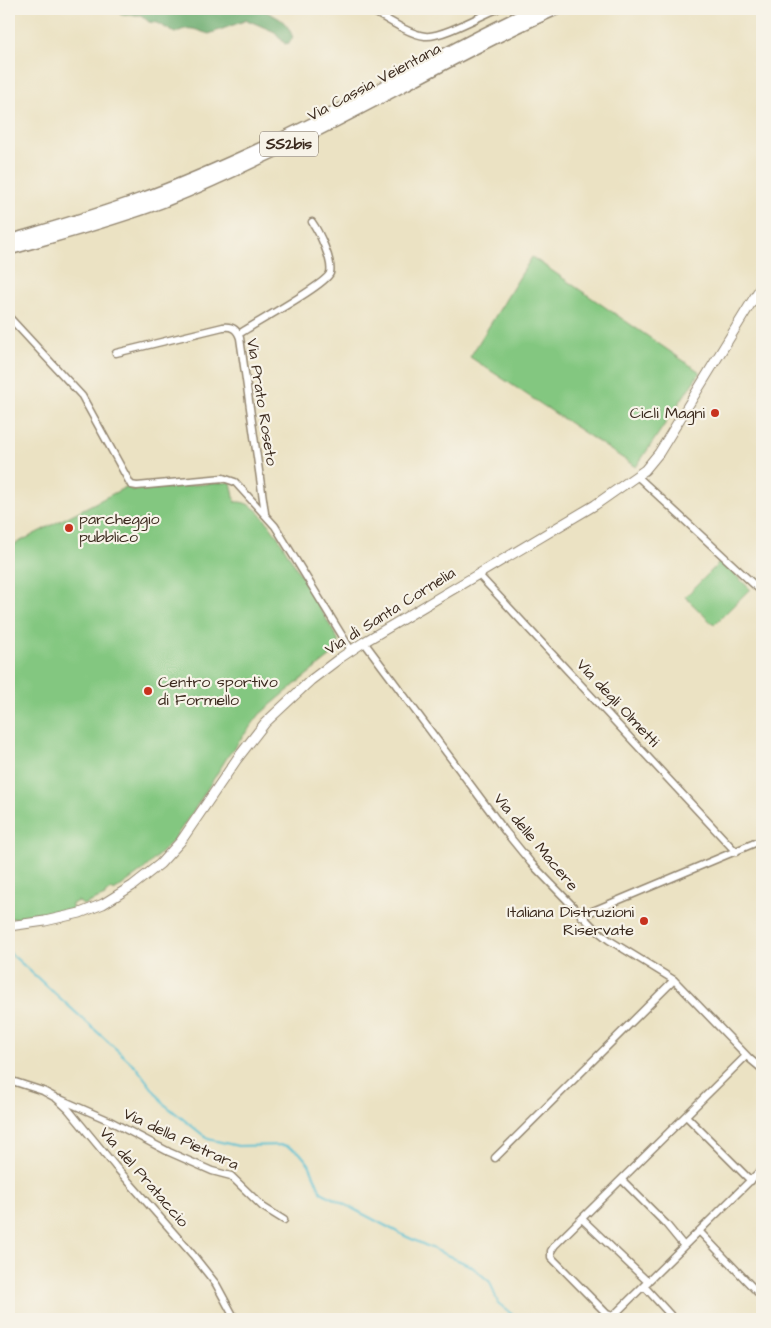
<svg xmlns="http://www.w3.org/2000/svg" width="771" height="1328" viewBox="0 0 771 1328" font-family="'Architects Daughter',sans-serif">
	<rect width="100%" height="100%" fill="#f7f3e8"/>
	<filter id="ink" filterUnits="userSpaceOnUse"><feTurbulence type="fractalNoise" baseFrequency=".02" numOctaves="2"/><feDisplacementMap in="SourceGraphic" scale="10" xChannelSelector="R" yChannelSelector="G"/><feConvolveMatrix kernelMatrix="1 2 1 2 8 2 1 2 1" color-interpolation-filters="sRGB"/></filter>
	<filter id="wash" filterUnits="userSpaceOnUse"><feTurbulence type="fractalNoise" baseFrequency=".0096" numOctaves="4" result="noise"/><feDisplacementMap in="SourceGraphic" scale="20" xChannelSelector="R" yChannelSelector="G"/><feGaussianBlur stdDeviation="1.12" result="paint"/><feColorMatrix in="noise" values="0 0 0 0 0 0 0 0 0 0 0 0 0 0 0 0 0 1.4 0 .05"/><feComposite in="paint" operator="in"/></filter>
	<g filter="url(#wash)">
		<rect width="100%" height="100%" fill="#ebe2c3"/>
		<path fill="#83c780" stroke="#5f784f" d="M532,257L700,372L636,467L470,357Z
			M231,482L235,502C254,500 267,522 277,535L338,639V648L336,652L298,682L260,714L228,756L196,807L172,842L142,871L114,891L112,889L105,894V896L83,905L78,901L72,904V912L26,919L9,918V547L128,486L131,490Z
			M721,561L750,589L714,625L685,597Z"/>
		<path fill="#6aac6e" stroke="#526b46" d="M115,9H261C277,18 286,18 293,38L289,43L285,44L275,32L247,20L209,34C195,30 190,25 175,33L157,23L149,22L141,15H123Z"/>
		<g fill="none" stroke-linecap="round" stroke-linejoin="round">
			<path stroke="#57c0d3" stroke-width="2" d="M9,952L136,1067L164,1104L208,1139L238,1146L284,1145L299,1152L309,1164L321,1192L405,1236L471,1266L490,1282L498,1303L514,1316L524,1319"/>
		</g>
	</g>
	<g filter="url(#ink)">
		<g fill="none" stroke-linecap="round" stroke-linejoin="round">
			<g stroke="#938670" stroke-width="9">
				<path id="street" d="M369,9C384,17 408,34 425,36C441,38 480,16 497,9
					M9,317L82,396L131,485L137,486L223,478L235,482L275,526L351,650
					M239,334C253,324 326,285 330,273C333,261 319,232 312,222
					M116,353L223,327C232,326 237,329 240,338L265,513
					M637,476L762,592
					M478,574L736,852
					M364,642L505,831L531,863L595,929L609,940L674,980L750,1059L762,1069
					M581,916L762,840
					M746,1056L555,1245L551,1251V1257L607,1314L613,1316L762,1169
					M9,1080L43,1091L56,1098L68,1109L115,1166L193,1255L216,1284L235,1319
					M60,1099L108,1120L169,1152L212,1171L231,1176L263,1207L284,1220
					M686,1116L751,1181
					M495,1158L674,980
					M622,1180L666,1224L684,1246
					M582,1219L648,1282
					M699,1231L761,1296
					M644,1286L674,1319"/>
			</g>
			<g stroke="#938670" stroke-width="11">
				<path id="secondary" d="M9,926L45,921L80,913L103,904L132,886L160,864L181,841L237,759L265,723L311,680L340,658L364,642L595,505L645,470L659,453L762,285"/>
			</g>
			<g stroke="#938670" stroke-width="14">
				<path id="highway" d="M9,241C53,228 96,216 139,200C203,177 266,147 326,117C397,82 464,41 536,9
					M9,249C61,234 114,220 164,201C196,188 227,174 258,159C359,113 454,54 556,9"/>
			</g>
			<use href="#street" stroke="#fff" stroke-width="6"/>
			<use href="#secondary" stroke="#fff" stroke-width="9"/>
			<use href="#highway" stroke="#fff" stroke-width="11"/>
		</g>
	</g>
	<g fill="#c8321e" stroke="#f7f3e8" stroke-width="2">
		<circle cx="715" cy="413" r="5"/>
		<circle cx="69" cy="528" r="5"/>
		<circle cx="148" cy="691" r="5"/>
		<circle cx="644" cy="921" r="5"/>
	</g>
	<g text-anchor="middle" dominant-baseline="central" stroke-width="4.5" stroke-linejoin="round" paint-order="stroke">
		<rect fill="#f7f3e8" stroke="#73665b" stroke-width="1" x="260" y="131.5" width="58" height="25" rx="4"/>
		<g font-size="15" font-weight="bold" fill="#3b2a1e">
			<text x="289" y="144">SS2bis</text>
		</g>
		<g font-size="16" fill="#3b2a1e" stroke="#f7f3e8">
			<text transform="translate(374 82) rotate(-28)">Via Cassia Veientana</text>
			<text transform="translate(262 402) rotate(81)">Via Prato Roseto</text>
			<text transform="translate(390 611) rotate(-32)">Via di Santa Cornelia</text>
			<text transform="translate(618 703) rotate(47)">Via degli Olmetti</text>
			<text transform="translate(536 842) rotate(50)">Via delle Macere</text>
			<text transform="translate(181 1139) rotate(25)">Via della Pietrara</text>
			<text transform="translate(144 1177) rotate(49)">Via del Prataccio</text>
		</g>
		<g font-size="16" fill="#3b2a1e" stroke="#f7f3e8" text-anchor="end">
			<text x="705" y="413">Cicli Magni</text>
			<text x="79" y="519" text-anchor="start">parcheggio<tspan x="79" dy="18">pubblico</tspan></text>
			<text x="158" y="682" text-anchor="start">Centro sportivo<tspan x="158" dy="18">di Formello</tspan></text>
			<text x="634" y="912">Italiana Distruzioni<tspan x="634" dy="18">Riservate</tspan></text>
		</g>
	</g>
	<rect width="771" height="1328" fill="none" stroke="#f7f3e8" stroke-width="30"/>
</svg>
